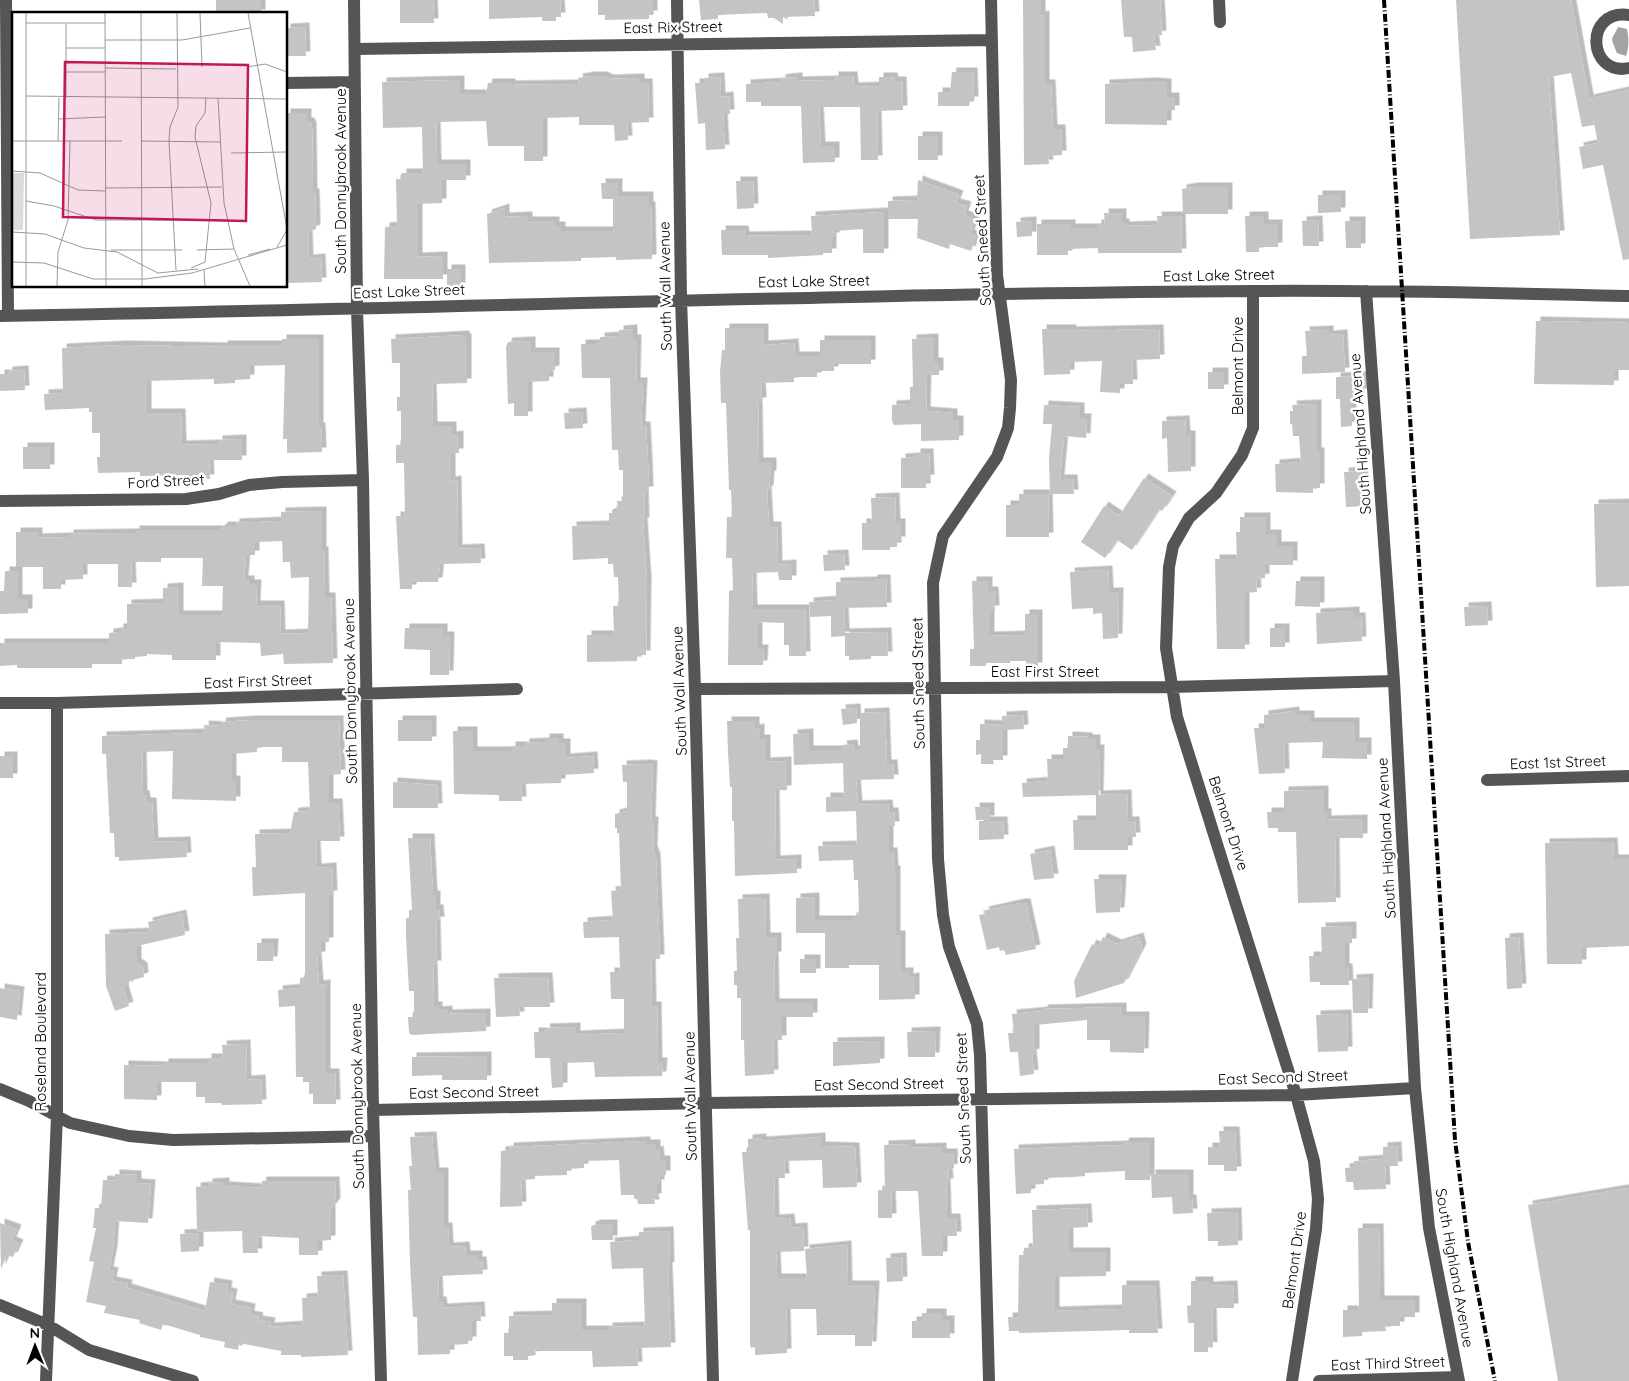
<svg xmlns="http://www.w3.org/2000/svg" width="1629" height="1381" viewBox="0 0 1629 1381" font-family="Quicksand,sans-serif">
	<defs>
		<filter id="shadow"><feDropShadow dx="4.5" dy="-4.5" stdDeviation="0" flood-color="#0004"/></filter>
	</defs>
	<rect width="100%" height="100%" fill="#fff"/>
	<path fill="#a3a3a3" d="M1618,27L1627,29C1629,37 1629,49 1626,56L1617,53C1610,35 1611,42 1618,27Z"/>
	<path fill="#c4c4c4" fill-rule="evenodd" filter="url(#shadow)" d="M216,0H261V14H216Z
		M400,0H433L434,23H400Z
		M489,0H560L561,17H556V21H542V17L489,19Z
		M598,0H653V15H649V19L605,20V15H598Z
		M699,0H814L815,16L783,17V24L774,18H768L767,13L718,15V19L701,20Z
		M1023,0H1041V16L1045,15V84H1051L1053,129H1061L1062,155L1048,156L1049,164L1024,165Z
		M1121,0H1160L1162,35L1154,36L1156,50L1133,52L1132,37H1124Z
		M1456,0H1571L1594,125L1582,127L1571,73L1549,77L1560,235L1470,239Z
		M305,27L306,56H286V28Z
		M952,72H973L974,101H970L969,106H938V92H950Z
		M590,76H603L609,79L640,78V83H648L649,122L627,123L628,140L615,141L614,125H579V117L543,118V161H524V146H488L486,121L436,122L437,164H466V180H442V203L418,204V257L443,256V279H384L385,227L397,226L396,179H402V173H423L422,127L383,128L382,82L460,80V94H486L488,83H511V85L579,84L578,78Z
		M834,76H853L854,87L879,86V77H893L894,81H902L903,110L877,111L878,160H861L860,107H819L821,146H835V162L803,163L801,106H761V102H746V84L781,82V79L785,78L798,77V81L834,80Z
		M720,77L721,97L729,96L730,114H723L725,149L706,150L705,123L698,124L695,83H704V78Z
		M1152,82L1167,83V97H1175V110H1167V125L1105,124V84Z
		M1629,90V259L1623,260L1603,165L1583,169L1579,147L1598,143L1589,99Z
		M286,113H307V122H310L312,127L313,193H315L316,229L308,232L309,259L321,258L322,282L289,283L286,281Z
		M918,136H938V160H918Z
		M918,180L959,195L956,203L967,206L964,215L975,219L970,234L976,236L971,251L950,244L949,249L917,238L918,219H888V201L917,200Z
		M736,181H753L754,208L737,209Z
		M601,183H618V196H649V206H651L652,259L616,260V257L581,258V261L489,263L487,214L505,208V217L528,216V221H555V226H561V231H613V199H602Z
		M1193,187H1228V214H1183L1182,189Z
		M1318,195H1341V212L1318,213Z
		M884,212V253H863V229L835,231V237H832V253H823V255L768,258V255H722L721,230H744L745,236L812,235L811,216Z
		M1104,213H1122V223H1125V226L1158,225L1157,216H1181L1182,253H1098V248L1068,249V255H1037V224H1071V228H1097V224H1105Z
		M1245,216H1264V224H1278V247H1259V252H1246Z
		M1318,220L1319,246H1303L1302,221Z
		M1032,221V236L1017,237L1016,222Z
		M1345,221H1361V248H1346Z
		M447,269H461V287H447Z
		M1536,321L1629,323V370H1614V385L1534,384Z
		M725,328H764V345L794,343L795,356H820V340H871V364H834V371H817V377H794V382L761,383L762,402H758L759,462H772V475H770L769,490H767L769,526H777L778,565L792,564V580H779L778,572L752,573L753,609H805L806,656H789V645H784V623L758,622V649H764L763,665H728L729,591L733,590L732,558H726L727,517H732L731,490H729L726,403H721L720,372L722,350H725Z
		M633,329V339H637L636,382H643L641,426H646L648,463L649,491H644L645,522H643L647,581L646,655H637V661L587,662V635H614L613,606H619L618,577H614L613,564H608V558L573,560L572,526L609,525V513H612V510H618L617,501H623V470H619L618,450H612L610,378H582L581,344H597L600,343V337L619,336V330Z
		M1042,329H1072V331L1159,329L1160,359L1132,360L1133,384H1120V393L1100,392L1102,361L1070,362V374L1044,375Z
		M1329,330V335L1343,334L1345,372L1302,374V356H1307L1305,331Z
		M465,335V338H467V383L432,384L433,426H452V436L459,435V453H451V481L457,480L458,549L480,548L481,563L440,564L438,582H412V589H400L396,516H405L404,463H396V445H401V411H397V397H400V363H392L391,339Z
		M934,338V362H939V375H927L926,411L953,413V420H959V440L921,441V424L894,425L892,421V405L910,404V387H913L912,339Z
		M282,339H319V427H321L322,452L287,453V439H283L285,365L250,366V379L235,380V383L214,384V379L147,381V413H181L182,445L218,444V440L242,439V460H209L210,479H188V475L140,476V472L98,473L97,457H100V433H92V412H89V408L45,410L44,394L63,393L62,348L123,345L223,347V345H282Z
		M531,341V352H555V370L549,371V381L528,382V416H514V403L508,404L506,347L508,342Z
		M24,370L25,390L0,391V374H8V371Z
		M1208,372H1224V389H1208Z
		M1364,376L1365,393H1352V426L1341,427L1340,399H1336V377Z
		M1317,404V452H1320V488H1313V493L1276,492L1275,464L1301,462L1299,436H1293L1292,424H1290V411H1293L1292,405Z
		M1044,405L1080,407V418H1087L1086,438L1064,436L1060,479H1073L1074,494H1050L1049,458L1052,424H1043Z
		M582,412L583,428L565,429L564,413Z
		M1185,420L1186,435H1191V471L1168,472L1167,438L1162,439V421Z
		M23,447H50V469H23Z
		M916,453H929L930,479H926V488H901V458L916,457Z
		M1364,471V506L1346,507L1344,472Z
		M1144,478L1172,496L1162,511L1159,509L1132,550L1117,540L1105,558L1081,542L1104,506L1119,516Z
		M1019,494H1048L1049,537H1006V505H1019Z
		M895,497L896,523H901V541H897V547H890V550H862V523H872L871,498Z
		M1629,503V586L1596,587L1594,504Z
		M322,511V551H324L325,597H331L333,663L284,664L283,654L261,656L260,643L216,642V660H172V655L147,654V656L135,657V659H122V664H92V668H17V665L0,666V643H109V633L119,632V628H127V604L163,603V588L179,587V615H222L223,586H202L203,558H161V562H131L132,587H118V564H83V579L61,580V589H43V567H16V532H38V538L69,537V534L135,533V530H220L224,526H235V523L281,521V512ZM282,541L283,562H290L291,578L309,577L308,633L281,634L280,605H256L257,584H250V580H244L246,555H255V542Z
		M1240,517H1266V534H1277V546H1293V565H1265V578L1256,579L1257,592L1245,593V649H1217L1215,559H1237L1236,532H1240Z
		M844,554L845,570L824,571L823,555Z
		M1108,570L1109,592H1119L1118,638L1103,639L1102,613L1093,614V608L1072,609L1070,572Z
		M5,571H18V599H28V613L0,614V591H4Z
		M873,579H886L887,607L844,608L845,633L887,632L888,656H871V659L849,660V656H845V636L831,637V616L810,617L809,602L836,600V582L873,581Z
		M972,581H988V591H994L995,610H990V636L1025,635V614H1038V667H1027L1026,661H1010V663H986V666H970V649H974Z
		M1296,581H1320V607L1295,606Z
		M1487,606L1488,625L1465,626L1464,607Z
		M1355,611V617H1361L1362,641L1317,644L1316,613Z
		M405,628H443V636H450L449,675H430V650L404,649Z
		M1270,628H1285V647H1270Z
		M856,708L857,723L843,725L841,709Z
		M1295,711V715H1310V722H1355V742H1367V759L1322,758L1323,742L1284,743L1285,773L1259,774L1254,728H1264V715Z
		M885,712L887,764H893L894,779L856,780L858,805L888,804L889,812H894L895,826H889V852H893L894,870H896V935H901V972H909V978L915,977V999L879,1000V965H849V968H825V933H796V898L815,897V920H852V917H859L858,880H854L853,860L819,861L818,846L857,845L856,811L826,812V797H844L843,763L794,765L793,734L809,733V750H843L842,745L853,744L854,750H860V713Z
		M1023,715L1024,729L1003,730V760H993L994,764H981V754L976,755V740H980V724L1002,725V716Z
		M253,720H339L341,774L329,775V803H338L340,841H316L317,868L332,867L333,895H329V942H321V956H317L319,985L326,984V1073H335L336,1104H313V1094H309V1082H303V1077H296L295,1006L279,1007L278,990L300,988V978L305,977V893L253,896L252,867H256L255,834L290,833L294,812L310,811L308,762H282V747H257V752L232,754V780H236V801L172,799L173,751L142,752L143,795H145L146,802H152L154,842L186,841L187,857L119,861V857H115L114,833H110L106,754H102V736L205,733L204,725L221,726L222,722Z
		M398,720H432V741H398Z
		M727,721H755V729L760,728V739H766V762L787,761V790H775L776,860L797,859V873L735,876L734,821H732V787H730L728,752Z
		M453,731H473V751H511V746H525V743L545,742V738H559V743H566V758L593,756L594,773L561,775V783L521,784L522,801H499V795L454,794Z
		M1068,736L1088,737V739H1096V749H1100L1099,795L1127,794L1128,821H1135L1136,837H1128V850H1074L1073,820H1096V795L1023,797L1022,783L1048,781L1047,759H1063V748H1068Z
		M0,756H13V778H0Z
		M646,764L653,765L651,821H654L653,850L656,858L660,959H651L652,1006H657L658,1062H663L662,1076L595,1077L594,1062L563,1063V1087L552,1088L550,1058H535L534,1032H546L545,1028L576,1027V1035L624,1033V999H611L610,972H620L619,937L584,938L583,922L613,920L611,891L621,890L619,833H617V828H615V814L627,811V782H623L622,765Z
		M393,782L437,785L438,808H393Z
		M1324,790V813H1327V820L1363,819V838H1335L1336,902L1298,903L1296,832H1278V828H1268L1267,812H1284V791Z
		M975,807H990V820H976Z
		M979,821H1003L1004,839L979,840Z
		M408,838H430L433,895H436V909H439L440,921H436L437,965H433L434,1006H438V1011L448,1010V1014L486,1013V1031L412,1035L409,1033L408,1017H414V991H409L406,937V918H409V910H412Z
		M1613,842L1614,859H1629V946L1582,948V964H1547L1545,843Z
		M1050,850L1054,878L1034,880L1030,854Z
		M1094,879H1122L1120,912L1096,913Z
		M765,898L766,937H777V956H774L775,1003H813V1017H782V1040H773L774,1074L745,1076L744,1040H741V998H737V985H734V971H737L736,938H739L738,899Z
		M1020,903H1026L1036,949L1006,955L1004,950L1000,951L999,947L987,950L979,915L985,914L984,911Z
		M182,914L185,935L137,946V963L143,967L144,977L129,981V986H123L129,1006L115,1011L106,986L105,934L150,932L148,922Z
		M1352,926V943H1345V968H1348L1349,985H1320V982H1310L1309,956H1322L1321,927Z
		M1103,937L1117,944L1139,937L1142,948L1124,983L1076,998L1074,981L1092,944L1098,947Z
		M1519,937L1522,988L1507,989L1505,938Z
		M257,943H274L273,961H257Z
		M800,959H816V973H800Z
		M526,977H548L550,1007H519L520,1016L496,1017L494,978Z
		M1369,978L1368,1013H1353L1352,979Z
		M0,988L20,991L17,1020L0,1017Z
		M1122,1007V1016H1145L1144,1053L1110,1052V1040H1087V1020L1035,1025V1053L1032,1054L1034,1074L1020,1076L1018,1052H1010L1008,1033H1014L1012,1014L1044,1011L1043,1009Z
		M1347,1014L1348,1051L1318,1052L1316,1015Z
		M936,1031L935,1057H908L907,1032Z
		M880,1041V1063L833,1066V1042Z
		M246,1044L247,1080L261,1079L262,1104L222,1105L221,1103H205V1097H196V1082H157V1100L124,1099V1065L164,1066V1063H207V1058H223L222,1045Z
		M487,1056V1080H442V1075L412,1076V1057Z
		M1219,1131H1235L1237,1171H1224V1165H1208V1147H1220Z
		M432,1136L435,1172H444V1227H448L449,1247L465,1246L466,1255H478V1261H482L483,1274L438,1276L439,1301H442L443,1308L480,1306L481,1321H472V1341H468V1344L450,1345V1354L418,1355L417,1317H413L410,1263L408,1190H411L409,1166H412L410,1137Z
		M821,1137V1146L855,1147L857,1187L823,1188L822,1160L784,1161L785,1178H774L775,1219L790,1218L791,1228L803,1227L804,1251L776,1252L777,1278H807L805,1249L847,1245L848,1285H875L872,1346H855V1335H817L816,1309H786L787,1353L755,1355V1347L751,1348L750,1344V1230H748L742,1152H748V1139L762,1138V1141Z
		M646,1141V1144H656V1151L659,1150L660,1160H666V1175H660V1184H657V1198H654L655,1204H638L637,1199H634V1195H621L619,1160L584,1161V1168L567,1169V1175L535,1176V1179L521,1180L522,1206L500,1207L501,1151L509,1150V1147Z
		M1125,1142H1150V1180H1125V1171L1085,1173V1176L1073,1177L1044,1178V1184L1031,1185V1193L1016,1194L1014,1149L1124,1145Z
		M911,1144V1148L942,1147V1153H953L954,1168L948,1169L949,1183H946L947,1218H956L957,1236H943V1256H922L918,1191H891L892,1218H878V1190H885L884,1145Z
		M1397,1146L1398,1166H1385L1386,1189L1354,1190L1353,1182H1346L1345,1168L1354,1167V1161L1383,1159V1147Z
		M115,1174L137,1175V1183L151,1184L148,1223L115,1221L113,1250L109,1271L114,1272L112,1281L128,1284L127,1288L205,1311L210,1282L228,1285L227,1292L233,1293L231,1304L251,1308L250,1315L259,1317L258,1320L271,1322L270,1327L303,1325L302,1298L318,1297L317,1276L343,1275L348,1355L301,1357V1355H281V1351L239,1343L238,1350L224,1347L225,1342L200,1337V1335L163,1324L161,1330L139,1323L140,1320L104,1313L106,1306L86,1302L94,1262L89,1261L96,1228H93L95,1208H101L103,1180L115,1181Z
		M1151,1174H1189V1199H1192L1193,1213L1173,1214L1172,1197L1152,1198Z
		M262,1181H335L336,1202L331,1209V1240L318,1241V1255H299V1238L257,1236L258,1253H243L242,1231L197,1232L196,1187L208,1186V1183L225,1182V1186L261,1188Z
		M1629,1188V1381H1558L1528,1205Z
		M1087,1208L1088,1227L1069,1228V1252H1106V1276L1055,1277V1311L1122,1309V1285H1155L1158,1333H1129V1330L1019,1333V1331H1009L1008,1317H1018L1019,1255H1024V1248L1033,1247L1032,1210Z
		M1237,1212L1238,1245L1218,1246V1241H1208L1207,1213Z
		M0,1223L17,1229L12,1241L19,1244L13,1257L7,1255L1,1269Z
		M597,1224H613V1240H592L591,1226Z
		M1358,1228H1379L1380,1300H1415V1317H1400V1326H1385L1386,1331L1362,1332V1336L1343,1337V1310H1359Z
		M669,1231L670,1266L668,1267L671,1347L637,1348L638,1366L593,1367L592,1351H535L536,1355L528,1356V1360H513V1356H504V1333H509V1316L552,1315V1303H582V1330H608V1327L645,1326L643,1268L612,1269L610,1242L639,1240V1232Z
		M199,1233V1251L181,1252L180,1234Z
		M902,1257L903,1281L887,1282L886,1258Z
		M1191,1281H1209V1286L1233,1285L1234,1308H1212L1213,1347L1208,1346V1352H1194V1323H1188L1187,1306L1191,1305Z
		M922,1313H942V1320H950V1338H912V1321H922Z"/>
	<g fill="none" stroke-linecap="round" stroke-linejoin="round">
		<path stroke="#555" stroke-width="12" d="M6,0L8,316
			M354,0L357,309L363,480L373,1110L381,1381
			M677,0L681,299L695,689L713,1381
			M1219,0L1220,22
			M1629,15C1583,9 1588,77 1629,68
			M355,49L991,40
			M286,83L355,82
			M1253,291V428L1242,455L1216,493L1189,518L1173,546L1169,567L1166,648L1177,717L1296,1095L1314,1161L1318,1199L1316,1229L1292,1381
			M1366,291L1394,681L1415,1088L1429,1228L1459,1381
			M0,316C418,309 835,294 1252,291C1378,290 1503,293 1629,296
			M0,501L186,499L219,494L249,485L282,482L363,480
			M695,689L1171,687L1394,681
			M0,703H57L517,689
			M1487,780L1629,776
			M0,1089L29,1101L70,1123L129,1136L173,1140L374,1136
			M373,1110L706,1103L1296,1095L1415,1088
			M0,1305L48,1325L89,1350L193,1381
			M46,1381L57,1116V703
			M989,1381L980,1055L977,1024L949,947L943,915L938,859L933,583L943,536L997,457L1008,428L1010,408L1011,380L997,275L991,0
			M1319,1381L1458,1377"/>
		<path stroke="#000" stroke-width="4" stroke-dasharray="8 2.5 1 2.5" stroke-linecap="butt" d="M1384,0L1455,1140L1468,1242L1495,1381"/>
	</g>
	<g text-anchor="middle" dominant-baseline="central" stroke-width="5" stroke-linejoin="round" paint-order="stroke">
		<g font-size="15" fill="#000" stroke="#fff">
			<text transform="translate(673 27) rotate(-1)">East Rix Street</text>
			<text transform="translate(340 181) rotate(-90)">South Donnybrook Avenue</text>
			<text transform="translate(982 240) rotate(-93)">South Sneed Street</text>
			<text transform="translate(1219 275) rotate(-1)">East Lake Street</text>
			<text transform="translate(814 281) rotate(-1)">East Lake Street</text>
			<text transform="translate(665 286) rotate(-91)">South Wall Avenue</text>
			<text transform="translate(409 291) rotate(-2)">East Lake Street</text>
			<text transform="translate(1237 366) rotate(-90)">Belmont Drive</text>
			<text transform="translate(1360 434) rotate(-94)">South Highland Avenue</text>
			<text transform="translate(166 481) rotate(-3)">Ford Street</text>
			<text x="1045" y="671">East First Street</text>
			<text transform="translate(258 681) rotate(-2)">East First Street</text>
			<text transform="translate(918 683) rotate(-91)">South Sneed Street</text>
			<text transform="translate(350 691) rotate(-91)">South Donnybrook Avenue</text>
			<text transform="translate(679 691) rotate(-92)">South Wall Avenue</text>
			<text transform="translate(1558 762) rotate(-2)">East 1st Street</text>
			<text transform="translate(1229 823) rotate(72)">Belmont Drive</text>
			<text transform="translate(1386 838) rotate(-93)">South Highland Avenue</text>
			<text transform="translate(40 1042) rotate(-90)">Roseland Boulevard</text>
			<text transform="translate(1283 1077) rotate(-2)">East Second Street</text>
			<text transform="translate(879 1084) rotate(-1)">East Second Street</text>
			<text transform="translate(474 1092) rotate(-1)">East Second Street</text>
			<text transform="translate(357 1096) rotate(-91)">South Donnybrook Avenue</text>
			<text transform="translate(690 1096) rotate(-91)">South Wall Avenue</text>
			<text transform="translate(963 1098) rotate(-92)">South Sneed Street</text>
			<text transform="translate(1294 1260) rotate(-82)">Belmont Drive</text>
			<text transform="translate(1455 1268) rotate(80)">South Highland Avenue</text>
			<text transform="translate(1388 1363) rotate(-2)">East Third Street</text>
		</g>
	</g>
	<g transform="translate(12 12)">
		<rect width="275" height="275" fill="#fff"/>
		<path d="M0,161H12L11,218H0Z" fill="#dcdcdc"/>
		<path fill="none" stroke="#999" stroke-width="1" d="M14,1V274M93,1L94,274M129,1L130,274M188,1L190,55M236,1L275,217M14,11H93M93,28H170L238,16M54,36H93M235,55L253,52L275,60M93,56L164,57M54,60H93M14,84L275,87M54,86V12M206,86L212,191L222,237L238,274M46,107L93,105M0,129H110M46,129L47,86M130,129L209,130M219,141L275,140M0,159L28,161L66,178L93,179M93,176L210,175M14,189L42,194L84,208H214M0,220L33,222L72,236L105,240L146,261L186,257M265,235L275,218M99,238H170M185,238L222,237M236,243L258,237M0,250L32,251L81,267H133L180,261L275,233M179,256L193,250L199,191L183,125L184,114L193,101L194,85M164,258L157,129L158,115L166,95L165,1M192,258L193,274M45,274L46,240L56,208L58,129"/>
		<path fill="#c2185b" fill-opacity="0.15" stroke="#c2185b" stroke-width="2.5" d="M53,50L236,53L234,209L51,205Z"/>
		<rect width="275" height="275" fill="none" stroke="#000" stroke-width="2.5"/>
	</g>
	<g transform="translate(35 1346) rotate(359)" stroke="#ffffff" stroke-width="4" paint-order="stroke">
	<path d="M0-4L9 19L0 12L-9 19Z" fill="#000000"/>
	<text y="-8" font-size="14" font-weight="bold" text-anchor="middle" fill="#000000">N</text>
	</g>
</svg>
